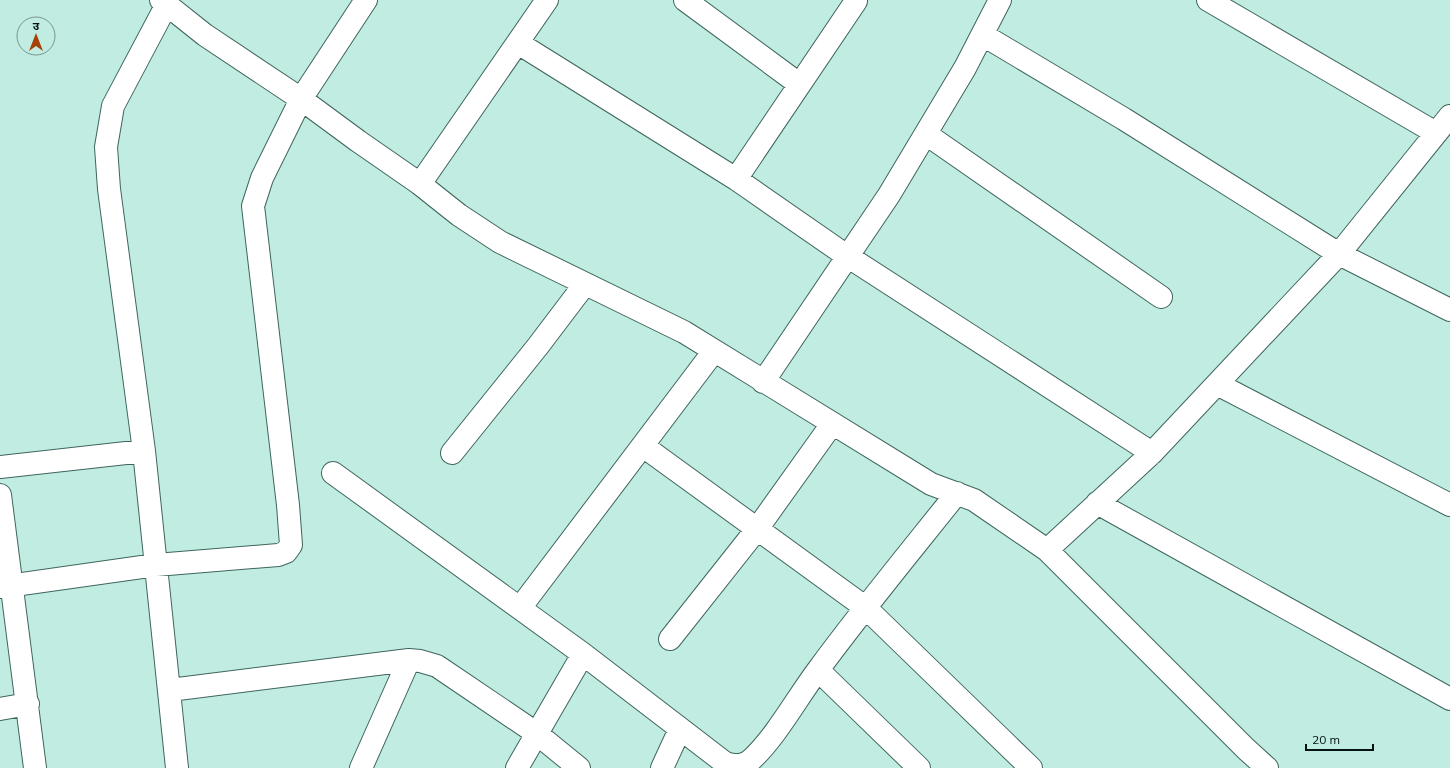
<svg xmlns="http://www.w3.org/2000/svg" width="1450" height="768" viewBox="0 0 1450 768" font-family="Mulish,'Noto Sans Devanagari',sans-serif">
	<rect width="100%" height="100%" fill="#c1ece2"/>
	<g fill="none" stroke-linecap="round" stroke-linejoin="round">
		<g stroke="#3e655d" stroke-width="24">
			<path id="street" d="M161,0L205,35L301,99L358,141L420,184L459,215L500,242L684,332L931,484L974,500L1047,550L1246,749L1267,768
				M685,0L799,84
				M1208,0L1436,133
				M167,4L113,106L106,147L109,189L144,451L177,768
				M983,35L1124,119L1339,254L1450,310
				M518,43L736,179L847,256L1152,453
				M926,134L1161,297
				M736,179L856,1
				M420,184L547,0
				M763,382L889,195L965,68L1000,0
				M1217,384L1450,505
				M643,446L866,608L1031,768
				M452,453L538,346L585,284
				M0,467L144,451
				M333,473L583,654L725,763C736,766 744,767 753,758C777,735 797,698 818,670C862,610 910,552 957,493
				M0,495L35,768
				M1097,503L1450,699
				M1047,550L1152,453L1339,254L1450,116
				M0,587L156,565L278,555L286,552L291,545L288,505L253,206L262,178L301,99L366,0
				M520,608L714,351
				M670,639L757,529L832,424
				M818,670L919,768
				M170,690L409,660L420,661L437,666L536,733L579,768
				M0,709L28,704
				M361,768L409,660
				M517,768L583,654
				M662,768L680,729"/>
		</g>
		<use href="#street" stroke="#fff" stroke-width="22"/>
	</g>
	<g transform="translate(36 36)"><circle r="19" fill="#c1ece2" stroke="#75958e"/>
	<path d="M0-3L7 15L0 10L-7 15Z" fill="#a54207"/>
	<text y="-6" font-size="11" font-weight="bold" text-anchor="middle" fill="#03120f">उ</text>
	</g>
	<path d="M1306 744v6h67v-6" fill="none" stroke="#03120f" stroke-width="2"/>
	<text x="1312" y="744" font-size="12" fill="#03120f" stroke="#c1ece2" stroke-width="3" paint-order="stroke">20 m</text>
</svg>
